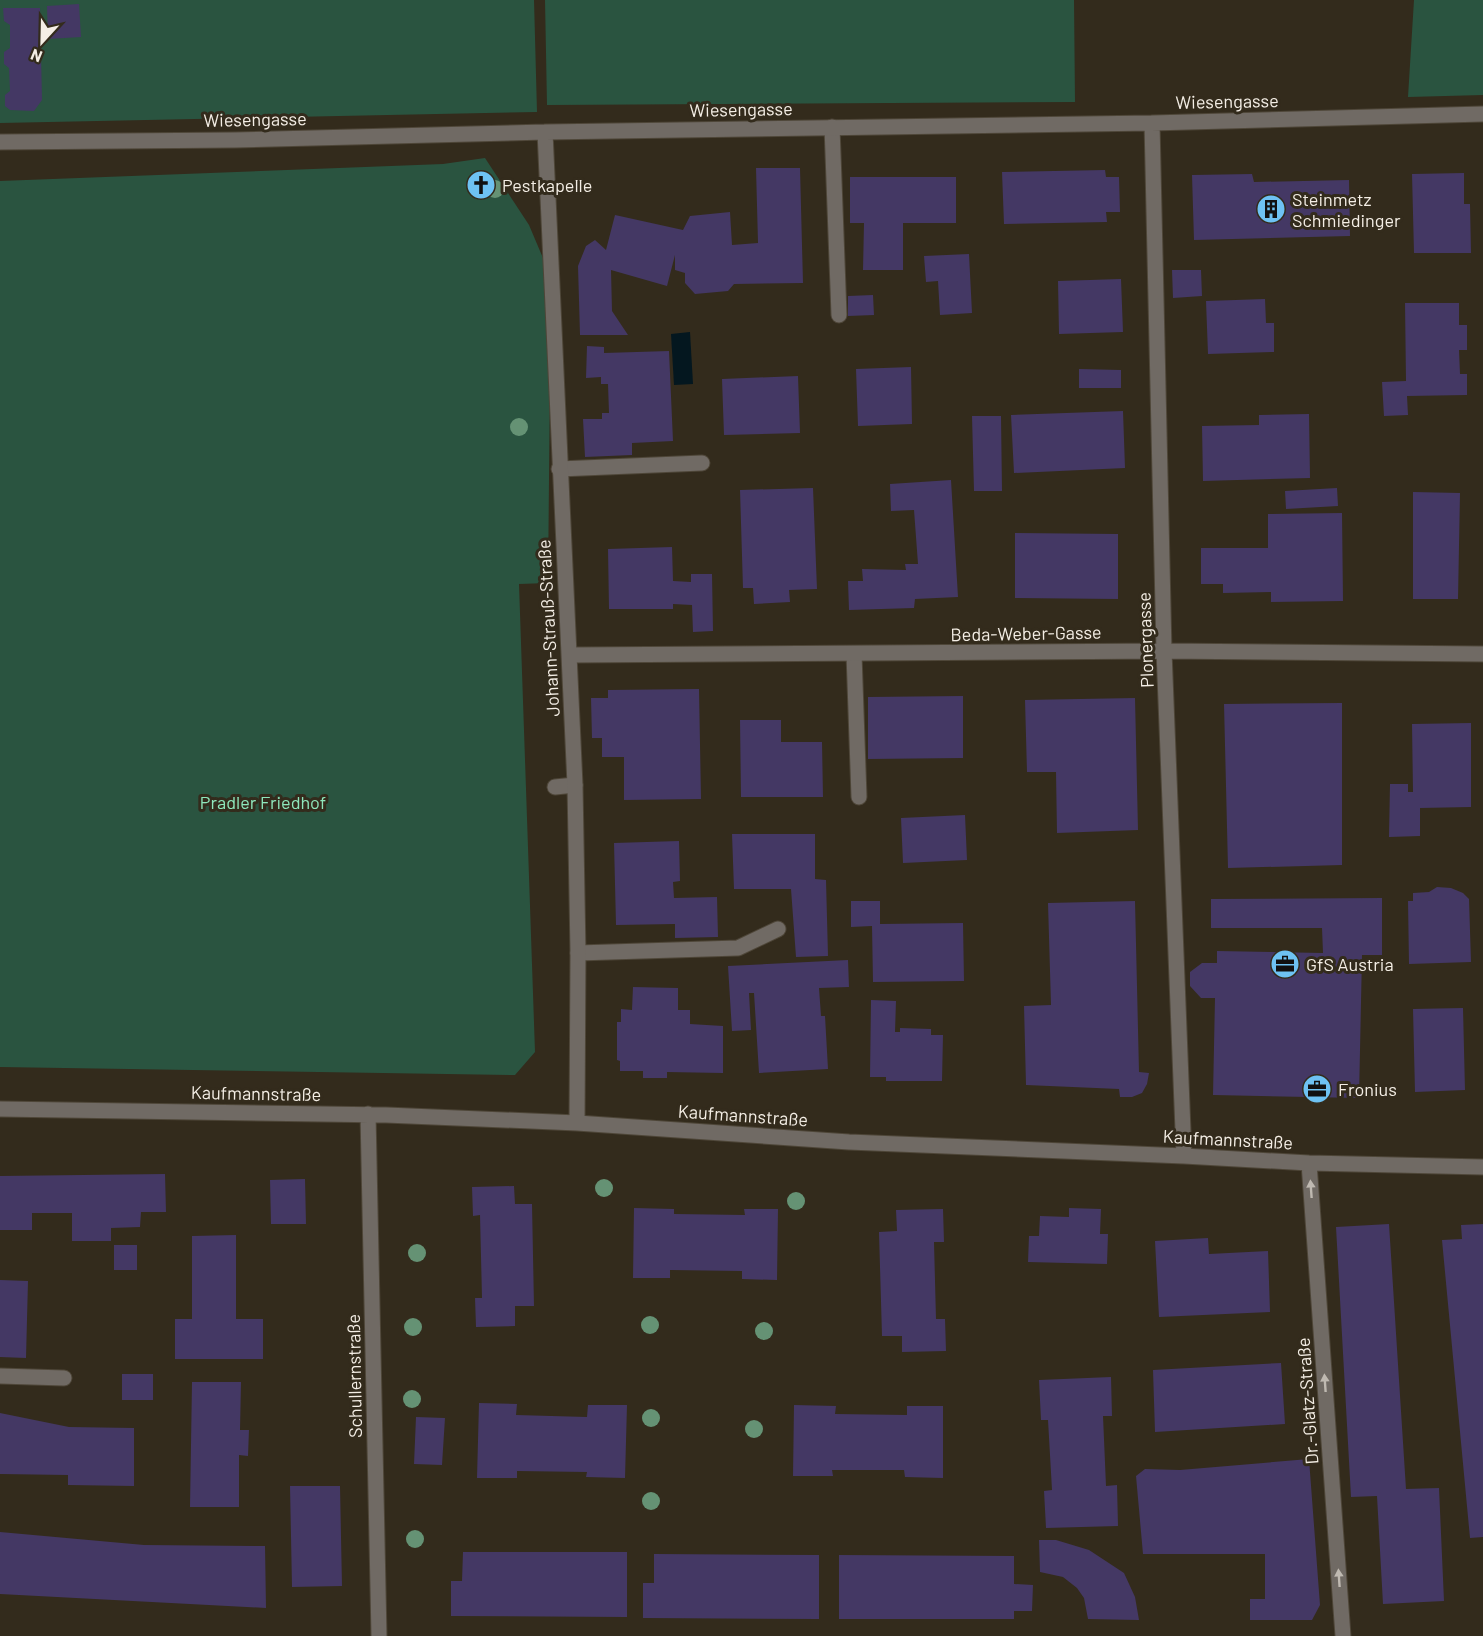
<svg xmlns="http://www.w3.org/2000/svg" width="1483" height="1636" viewBox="0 0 1483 1636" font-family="Barlow,sans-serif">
	<rect width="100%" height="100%" fill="#332b1c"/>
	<path fill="#2a5440" d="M0,0H534L537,112L0,123Z
		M545,0H1074L1075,102L547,105Z
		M1414,0H1483V95L1408,97Z
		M485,158L529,225L551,277L548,583L519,584L535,1052L515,1075L0,1067V181L443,164Z"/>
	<path fill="#04171f" d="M690,332L693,384L674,385L671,334Z"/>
	<path fill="#443864" d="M79,4L81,37L48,39L47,6Z
		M3,8H40L42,100L34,111L10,110L5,106V95L10,91L9,68L4,64V52L10,48V25L4,21Z
		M756,168H800L803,283L734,284L728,291L695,294L685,283V273L675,270V255L667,286L611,270L612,311L628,335H580L578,266L586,246L595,240L606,250L615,215L683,230L690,216L730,212L732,245L758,243Z
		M1105,170L1106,177H1119L1120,212H1106L1107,222L1004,224L1002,172Z
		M1464,173V204H1470L1471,253H1414L1412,174Z
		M1252,174L1254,182L1349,180L1350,236L1194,240L1192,175Z
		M850,177H956V223H903V270H863L864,223H850Z
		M969,254L972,313L940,315L938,281L926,282L924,256Z
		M1172,270H1201L1202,296L1173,298Z
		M1121,279L1123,332L1059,334L1058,281Z
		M873,295L874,315L848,316V296Z
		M1265,299L1266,323H1274V352L1208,354L1206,301Z
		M1405,303H1459V325H1467V350H1459L1460,374H1467V395L1407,396L1408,415L1384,416L1382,382L1406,381Z
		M587,346L604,347V353L669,351L673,441L632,443V455L585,457L583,419H602V413H609L608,384H601V377L586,378Z
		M911,367L912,424L858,426L856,369Z
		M1079,369L1121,370V388H1079Z
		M798,376L800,433L724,435L722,379Z
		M1123,411L1125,468L1014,473L1011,415Z
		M1309,414L1310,478L1203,481L1202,426L1259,425V415Z
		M972,416H1001L1002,491H974Z
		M951,480L958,597L915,599L914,608L849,610L848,581H863L862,569L906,570L905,564H918L914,510L891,511L890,484Z
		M813,488L817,589L789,590L790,602L754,604L753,588H743L740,490Z
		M1337,488L1338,506L1286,509L1285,491Z
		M1413,492L1460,493L1458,599H1413Z
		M1342,513L1343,601L1271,602V592L1223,593V584H1201V548H1268V514Z
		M1015,533L1118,534V599L1015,598Z
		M672,547L673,581L691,582V574H712L713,631L693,632L692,605L673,604V609H609L608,549Z
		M699,689L701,799L624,800V757H602V738H592L591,698H608V690Z
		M963,696V758L868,759V697Z
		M1135,698L1138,830L1057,833L1056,772H1027L1025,700Z
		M1342,703V865L1228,868L1224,704Z
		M740,720H781V742H822L823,797H741Z
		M1471,723V807L1420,808V836L1389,837L1390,784H1408V792H1413L1412,724Z
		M965,815L967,860L903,863L901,818Z
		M732,834H815V879L826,880L828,956L796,957L791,889H734Z
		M679,841L680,881L673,882L674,898L717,897L718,937L675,938V924L616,925L614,843Z
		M1437,887L1451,888L1463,893L1469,899L1471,962L1409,964L1408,901H1413V893L1429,892Z
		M1382,898V955H1362L1359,1098L1213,1095L1215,998H1201L1190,986V972L1202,963H1217V951L1323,953L1322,928H1211V899Z
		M851,901H880V924L963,923L964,981L873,982L872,926L851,927Z
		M1135,901L1139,1072L1149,1073L1147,1084L1142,1093L1132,1097H1120L1119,1089L1026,1085L1024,1006L1051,1005L1048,903Z
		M848,960L849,987L819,988L821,1016H825L828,1069L759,1073L754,993H749L751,1030L732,1031L728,966Z
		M633,987L678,988V1010H690V1024L723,1026V1073L667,1072V1078H643V1071H620V1061L617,1060V1022H621V1009L632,1010Z
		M871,1000L896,1001L895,1032H900V1028L931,1029V1035H943L942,1081H886V1077H870Z
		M1463,1008L1465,1090L1415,1092L1413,1009Z
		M165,1174L166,1212H141L140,1227L111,1228V1241H72V1213H32V1230H0V1176Z
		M305,1179L306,1224H271L270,1180Z
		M514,1186L515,1204H532L534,1306H515V1326L476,1327L475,1298H482L480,1215L473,1216L472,1187Z
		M634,1208L674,1209V1214L745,1215L744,1209H778L777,1280L742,1279V1271L670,1270V1278H633Z
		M1069,1208L1101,1209L1100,1234H1108L1107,1264L1028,1262L1029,1236H1039L1040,1216L1069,1217Z
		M943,1209L944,1242H934L936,1319H945L946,1351L902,1352V1336H882L879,1232L897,1231L896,1210Z
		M1389,1224L1406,1489L1439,1488L1444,1601L1383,1604L1377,1496L1351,1497L1336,1227Z
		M1483,1224V1537L1470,1538L1442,1240L1462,1239L1461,1225Z
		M236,1235V1319H263V1359H175V1319H192V1236Z
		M1208,1238L1209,1254L1268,1251L1270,1312L1159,1317L1155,1241Z
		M114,1245H137V1270H114Z
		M0,1280L28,1281L26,1358L0,1357Z
		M1281,1363L1285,1424L1155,1432L1153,1370Z
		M122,1374H153V1400H122Z
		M1111,1377L1112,1416H1103L1106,1486L1117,1485L1118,1526L1046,1528L1044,1491L1052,1490L1048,1420H1041L1039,1380Z
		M192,1382H241L240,1430H249L248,1456L239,1455V1507H190Z
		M479,1403L517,1404L516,1415L587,1417L588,1405H627L625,1478L586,1477L587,1472L517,1471V1478H477Z
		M794,1405L836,1406L835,1414L907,1415V1406H943V1478L905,1477L904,1470H832L833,1476H793Z
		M0,1413L69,1427L134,1428V1486L68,1485V1475L0,1474Z
		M416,1417L445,1418L442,1465L414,1464Z
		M1309,1459L1320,1605L1312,1620H1250V1599H1265V1554H1143L1136,1476L1145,1469L1180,1470Z
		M290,1486H340L342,1586L292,1587Z
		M0,1532L144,1545L265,1546L266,1608L0,1594Z
		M1039,1540H1056L1089,1550L1124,1573L1135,1597L1139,1620L1088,1619L1084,1598L1077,1588L1063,1577L1040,1572Z
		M463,1552H627V1617L451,1616V1581H462Z
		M654,1554L819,1555V1619L643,1618V1583H654Z
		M839,1555L1014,1556V1584L1033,1585L1032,1611H1014V1619H839Z"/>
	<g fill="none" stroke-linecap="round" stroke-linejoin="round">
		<g stroke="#4e4638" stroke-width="17">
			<path id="lane" d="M832,127L839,315
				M559,469L702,463
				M854,654L859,797
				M555,787L575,785
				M578,953L738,948L778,929
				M0,1376L64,1378"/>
		</g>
		<g stroke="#4e4638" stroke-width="17">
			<path id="street" d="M1152,123L1164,651L1184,1156
				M545,132L575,785L578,953L577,1123
				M0,142L235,140L545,132L1152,123L1483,114
				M570,655L1164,651L1483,654
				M0,1109L386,1115L577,1123L849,1142L1184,1156L1309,1163L1483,1167
				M368,1114L379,1636
				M1309,1163L1343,1636"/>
		</g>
		<use href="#lane" stroke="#706a64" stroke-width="15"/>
		<use href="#street" stroke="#706a64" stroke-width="15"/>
	</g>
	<g fill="#659274">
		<circle cx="495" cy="189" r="9"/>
		<circle cx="519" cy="427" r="9"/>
		<circle cx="604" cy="1188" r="9"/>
		<circle cx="796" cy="1201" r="9"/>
		<circle cx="417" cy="1253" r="9"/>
		<circle cx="650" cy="1325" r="9"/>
		<circle cx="413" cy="1327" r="9"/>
		<circle cx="764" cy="1331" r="9"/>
		<circle cx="412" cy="1399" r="9"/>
		<circle cx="651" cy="1418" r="9"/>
		<circle cx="754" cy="1429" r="9"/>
		<circle cx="651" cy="1501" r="9"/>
		<circle cx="415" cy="1539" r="9"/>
	</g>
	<defs><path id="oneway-solid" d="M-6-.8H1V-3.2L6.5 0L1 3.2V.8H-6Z" transform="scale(1.5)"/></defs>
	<g fill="#bfb9b1">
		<use href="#oneway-solid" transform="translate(1311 1189) rotate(-94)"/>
		<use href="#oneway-solid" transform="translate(1325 1383) rotate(-94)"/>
		<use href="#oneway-solid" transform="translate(1339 1578) rotate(-94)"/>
	</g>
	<defs>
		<g id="church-disc" transform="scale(1.5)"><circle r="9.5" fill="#6ec2f3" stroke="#332b1c"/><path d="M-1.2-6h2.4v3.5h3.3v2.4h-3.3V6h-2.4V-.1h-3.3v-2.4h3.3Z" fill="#111"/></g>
		<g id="building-disc" transform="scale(1.5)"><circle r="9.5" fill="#6ec2f3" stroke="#332b1c"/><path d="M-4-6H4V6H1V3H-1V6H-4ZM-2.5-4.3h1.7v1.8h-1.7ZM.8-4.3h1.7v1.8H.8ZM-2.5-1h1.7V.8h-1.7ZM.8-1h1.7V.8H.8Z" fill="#111"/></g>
		<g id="office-disc" transform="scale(1.5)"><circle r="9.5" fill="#6ec2f3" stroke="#332b1c"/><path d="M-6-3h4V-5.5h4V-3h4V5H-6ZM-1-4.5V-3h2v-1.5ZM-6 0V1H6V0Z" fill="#111"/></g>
	</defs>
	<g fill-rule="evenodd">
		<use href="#church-disc" x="481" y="185"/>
		<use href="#building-disc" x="1271" y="209"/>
		<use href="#office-disc" x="1285" y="964"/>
		<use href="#office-disc" x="1317" y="1089"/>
	</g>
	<g text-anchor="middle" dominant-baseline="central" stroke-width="6" stroke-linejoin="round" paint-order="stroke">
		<g font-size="18" fill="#f4eee5" stroke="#332b1c">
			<text transform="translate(1227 101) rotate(-1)">Wiesengasse</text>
			<text transform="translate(741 109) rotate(-1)">Wiesengasse</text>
			<text transform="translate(255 119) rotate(-1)">Wiesengasse</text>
			<text transform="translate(548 628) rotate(-93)">Johann-Strauß-Straße</text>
			<text transform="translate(1026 633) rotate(-1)">Beda-Weber-Gasse</text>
			<text transform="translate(1145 640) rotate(-92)">Plonergasse</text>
			<text transform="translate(256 1093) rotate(1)">Kaufmannstraße</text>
			<text transform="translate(743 1115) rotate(4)">Kaufmannstraße</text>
			<text transform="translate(1228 1139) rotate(3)">Kaufmannstraße</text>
			<text transform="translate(354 1376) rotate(-91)">Schullernstraße</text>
			<text transform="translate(1307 1401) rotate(-94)">Dr.-Glatz-Straße</text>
		</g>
		<g font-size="18" fill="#f4eee5" stroke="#332b1c" text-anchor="start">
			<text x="502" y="185">Pestkapelle</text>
			<text x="1292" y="199">Steinmetz<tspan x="1292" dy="21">Schmiedinger</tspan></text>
			<text x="1306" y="964">GfS Austria</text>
			<text x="1338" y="1089">Fronius</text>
		</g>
		<g font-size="18" fill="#8ee7bc" stroke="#332b1c">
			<text x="263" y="802">Pradler Friedhof</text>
		</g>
	</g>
	<g transform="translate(42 42) rotate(202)" stroke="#332b1c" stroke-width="4.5" paint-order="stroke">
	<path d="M0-4.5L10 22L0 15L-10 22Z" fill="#f4eee5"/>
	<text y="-9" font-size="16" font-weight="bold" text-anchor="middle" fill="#f4eee5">N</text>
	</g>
</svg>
